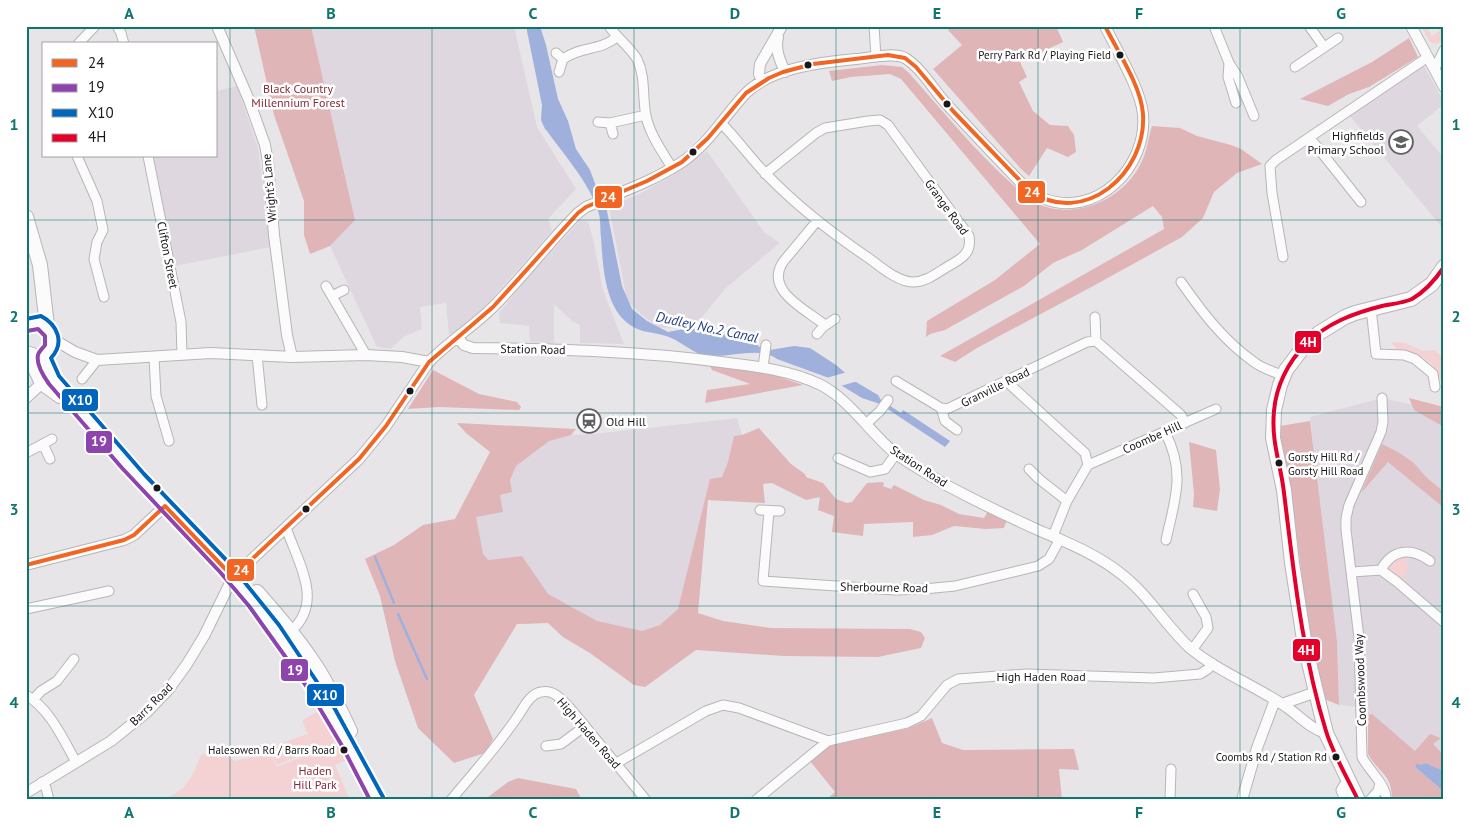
<svg xmlns="http://www.w3.org/2000/svg" width="1470" height="826" viewBox="0 0 1470 826" font-family="'PT Sans',sans-serif">
	<rect width="100%" height="100%" fill="#e8e5e9"/>
	<path fill="#ded7df" d="M311,26H514L537,127L576,189L548,219L552,231L489,302L458,332L449,335L446,303L420,307L422,329L403,337L391,349L377,347L330,246L355,219Z
		M1424,66L1444,102V104L1417,126L1444,158V230L1349,115Z
		M237,86L258,148L271,247L175,266L153,156H216V91Z
		M707,151L764,232L780,243L726,288L692,329L680,327L660,328L642,315L627,300L609,207L639,194L670,177Z
		M581,220L588,222L593,239L603,290L624,344L580,343V325L572,321L554,304V343L530,342L529,326L500,323L499,313L534,270Z
		M1382,398L1427,408L1444,414V761L1419,760L1368,746V708L1339,705L1337,641L1323,535L1310,417Z
		M737,418L742,435L725,501L707,500L697,613L686,657L645,687L634,685L590,653L563,637L548,623L517,624L455,519L491,451L571,435L594,434Z"/>
	<path fill="#f4d1d3" d="M1421,26H1426L1432,36L1440,31L1437,26H1442C1447,36 1442,47 1430,42Z
		M1391,342L1405,343L1423,351L1434,350L1444,358V382C1437,378 1439,376 1436,370C1429,357 1410,351 1397,350Z
		M1404,556H1411L1407,560L1408,572L1403,578L1408,582L1406,584L1388,570L1387,565L1396,558Z
		M321,710L350,759L335,765L350,800H161C186,792 192,778 201,755L219,750H227L231,759L235,761L271,753L277,767L314,752V750L277,765L270,748L307,734L313,748L302,720Z"/>
	<path fill="#e0b5b8" d="M254,26H311L355,220L330,246L310,254L304,235V201L274,115Z
		M951,26H1056L1063,42L1020,62L1027,77L1019,82L1033,111L1050,125L1068,126L1074,135L1076,152L1068,157L1047,148L1029,176L1021,169L933,69L962,45L948,30Z
		M1409,38L1418,57L1369,87L1349,94L1328,106L1300,99L1372,62Z
		M882,65L902,67L909,73C942,110 974,150 1011,183C1018,189 1026,198 1034,202C1072,222 1123,201 1141,163C1147,152 1148,138 1152,126L1180,128L1197,136L1231,145L1241,149L1262,164L1237,173L1214,192L1203,218L1182,237L1095,285L977,348L955,362L940,356L1164,229L1162,217L1153,206L1082,250L1053,263L1024,286L945,330L930,334L926,337L927,321L995,280L1040,244L901,79L890,74L851,77L832,81L829,71Z
		M710,366L756,369L803,385L705,403L707,390L750,384L712,370Z
		M433,370L479,394L517,402L521,407L519,410L439,407L408,409Z
		M1409,398L1444,407V427L1414,410Z
		M1310,421L1337,641L1339,705L1324,699L1314,668L1293,507L1279,437L1280,426Z
		M457,423L576,429L571,435L549,441L516,466L510,480L512,492L500,495L503,512L476,517L483,554L488,560L522,556L548,594L597,621L642,631L660,625L678,609L710,479L722,477L728,462L734,436L742,435L759,428L791,464L805,474L806,477L823,483L836,499L847,503L852,502L867,483L882,482L884,483L883,486L891,489L894,485L924,500L941,505L959,514L984,518L988,511L1007,519L1004,528L986,529L954,526L932,535L913,537V522L864,524L863,536L832,532L834,516L818,510L820,497L806,500L772,483L763,484L765,503L708,500L698,613L723,621L771,628L910,629L921,632L925,638L921,648L878,657L783,656L696,650L645,687L634,685L590,653L563,637L548,623L517,624L474,695L493,739L485,753L454,763L418,728L395,661L380,596L365,559L394,545L423,525L455,519L490,452L466,433Z
		M1189,442L1216,450L1220,489L1217,511L1193,507L1194,494Z
		M1382,444L1398,452L1414,463L1426,477L1444,492V508L1388,462L1361,493Z
		M1372,714L1415,751L1430,734L1441,738L1433,744L1444,755V771L1426,763L1415,767L1444,792V800H1392C1392,773 1379,774 1368,754V715Z
		M932,718L942,743L963,750L1074,749L1079,770L1059,769L1062,800H826L835,792L810,761L825,748L833,745L909,728Z
		M518,778L576,789L582,800H484L508,782Z"/>
	<path fill="#9eb0db" d="M526,26H540L546,45L558,99L568,121L576,149L590,170L597,189L607,211L622,286L632,309L647,321L668,332L689,328L717,333L752,341L761,348L770,350L794,346L810,348L836,365L856,382L878,395L881,400L901,413L903,410L950,441L945,447L880,404L862,398L829,378L777,359C759,345 726,360 703,355C690,351 679,340 666,336C654,332 641,333 630,325C604,307 603,265 601,237C600,229 601,219 598,211C589,182 564,155 547,131L545,129L541,120L542,105Z
		M1417,763L1420,765L1426,763L1444,771V792L1415,767Z"/>
	<path fill="#e8e5e9" d="M847,372L858,381L837,387L828,381L823,379Z"/>
	<g fill="none" stroke-linecap="round" stroke-linejoin="round">
		<path stroke="#9eb0db" stroke-width="2.5" d="M375,557L394,603
			M398,614L427,679"/>
		<g stroke="#b7b5b8" stroke-width="11">
			<path id="minor" d="M117,26L121,33L124,44
				M609,26C617,38 630,47 637,59C646,77 642,97 646,116C650,135 662,151 672,168
				M874,26L876,57
				M1214,26L1229,63L1238,77L1254,116
				M1309,26L1324,47
				M78,44L95,26
				M556,53L563,59L559,72
				M563,59C583,45 598,52 617,37
				M1229,63L1228,77L1236,103
				M1295,67L1338,38
				M1435,68L1444,50
				M598,122L610,123L646,115
				M610,123L613,134
				M722,124C738,140 751,159 767,175C798,207 833,234 870,259C881,267 898,282 913,282C926,282 937,273 947,267C961,259 972,254 969,236L888,125L880,120L868,121L825,128L816,133L765,174
				M1310,138L1361,202
				M77,156L97,201L103,230L97,242L94,259L104,297
				M148,156L181,322L182,354
				M817,221L783,262C764,291 807,310 825,325
				M1283,257L1272,193L1270,166L1276,160L1428,57
				M1181,282C1203,313 1223,340 1254,362C1263,369 1273,371 1283,376
				M326,286L366,355
				M332,296L344,290
				M1371,308L1376,354L1404,355L1415,359L1433,374L1435,387
				M1095,317L1096,341
				M817,334L823,327L835,319
				M257,355L262,405
				M154,357L156,396L169,441
				M763,367L766,345
				M82,379L97,360
				M896,381L941,408L947,409L1087,342L1096,341L1181,415L1185,423
				M1006,381L1085,453L1088,465L1067,501L1053,536
				M1382,398L1383,422L1381,432L1349,505L1346,518V530L1359,638L1362,757C1369,771 1387,785 1386,800
				M941,408L945,421L957,430
				M866,424L880,411L888,400
				M1165,432C1186,473 1175,499 1166,540
				M43,444L50,459
				M26,453L52,439
				M838,458L870,472L885,469L896,454
				M1088,465L1216,409
				M1029,469L1039,479L1067,501
				M760,510L780,511
				M769,511L763,581L895,590L924,589L955,586L1038,566L1049,559L1060,539
				M285,529L288,533C300,566 323,603 291,631
				M1381,570C1392,549 1411,547 1430,561
				M1352,572L1381,570L1396,581L1444,622
				M26,609L109,591
				M1192,650L1208,628L1206,617L1193,594
				M26,695C50,709 63,739 76,762
				M33,700L41,691L57,681L74,659
				M546,746L561,744L585,726
				M615,764L706,711L723,705L739,708L828,741
				M42,782L46,788L49,800
				M451,800C474,772 498,746 518,716C524,707 530,694 541,692C554,689 562,700 570,708L646,800
				M756,800L828,741L907,723L921,716L947,685L958,679L1026,674L1154,678L1200,674L1208,669L1212,663
				M1170,800L1171,769
				M1345,800L1341,790L1344,785L1349,782
				M1370,800L1378,791L1380,783"/>
		</g>
		<g stroke="#b7b5b8" stroke-width="12">
			<path id="tertiary" d="M217,26L249,100L265,145L268,162L274,235L287,335L292,357
				M1411,26L1444,87
				M778,37C775,51 780,60 785,72
				M762,81L759,74L760,64L782,26
				M458,338L464,345L473,348C556,349 639,351 721,362C754,366 791,370 821,385C850,400 871,434 896,454C911,465 930,475 946,485C976,501 1007,516 1038,530C1066,542 1096,554 1120,573C1148,594 1165,625 1190,648C1216,670 1253,685 1282,704C1297,713 1308,728 1326,733
				M53,339L75,352L97,360L211,353L292,357L366,355L402,357L429,362
				M26,398L42,383
				M26,565L124,540L134,535L165,506
				M1282,704L1316,692
				M26,793L111,741L147,712L169,689L187,664L204,636L233,577L359,459L386,426L429,362C448,342 473,327 493,307C523,277 548,243 578,213L586,207C618,193 652,182 682,162C709,144 724,116 746,93C771,68 822,62 856,59C869,58 894,52 905,58C920,67 932,87 943,100C970,130 998,159 1026,188C1031,192 1037,196 1042,198C1096,220 1148,167 1143,114C1141,90 1116,49 1105,26
				M1242,800L1257,748L1275,700"/>
		</g>
		<g stroke="#b7b5b8" stroke-width="16">
			<path id="primary" d="M26,217L40,265L47,326
				M26,325L39,322C54,329 58,345 44,356H35L26,353
				M28,354L42,383L60,396
				M44,356C46,371 54,381 65,391C96,431 131,469 165,506C187,530 212,552 233,577C291,644 338,720 377,800
				M257,592C276,614 297,637 313,662C328,684 339,707 350,731
				M1358,800L1326,733L1305,646L1292,563L1284,490L1273,438L1274,410L1280,385L1286,370L1305,345L1319,333L1345,317L1355,313L1411,299L1432,284L1444,267"/>
		</g>
		<use href="#minor" stroke="#fcfbfc" stroke-width="9"/>
		<use href="#tertiary" stroke="#fcfbfc" stroke-width="10"/>
		<use href="#primary" stroke="#fcfbfc" stroke-width="14"/>
		<g stroke="#fff" stroke-width="8">
			<path id="bus-1" d="M26,565L124,540L134,535L165,506L233,577L359,459L386,426L429,362L493,307L578,213L586,207L647,181L682,162L708,138L746,93L769,78L783,72L813,64L888,55L905,58L916,67L953,111L1030,191C1084,228 1147,173 1143,114C1141,86 1118,52 1105,26"/>
		</g>
		<g stroke="#fff" stroke-width="8">
			<path id="bus-2" d="M27,331L38,329L45,336V345C43,348 39,351 38,355C36,364 44,377 49,384L122,468L220,572L249,606L307,687L341,744L370,800"/>
		</g>
		<g stroke="#fff" stroke-width="8">
			<path id="bus-3" d="M26,319L41,316C58,325 65,343 51,358L59,376L144,474L230,564L279,625L335,709L383,797"/>
		</g>
		<g stroke="#fff" stroke-width="8">
			<path id="bus-4" d="M1358,800C1348,779 1332,752 1326,731C1302,654 1294,573 1284,493C1281,464 1271,443 1274,411C1276,386 1288,362 1306,344C1327,323 1354,313 1382,306C1392,304 1403,303 1412,299C1426,291 1435,280 1444,267"/>
		</g>
		<use href="#bus-1" stroke="#f26522" stroke-width="4"/>
		<use href="#bus-2" stroke="#8e44ad" stroke-width="4"/>
		<use href="#bus-3" stroke="#0065bd" stroke-width="4"/>
		<use href="#bus-4" stroke="#e4002b" stroke-width="4"/>
	</g>
	<path fill="none" stroke="#0f766e" stroke-width="1" stroke-opacity="0.55" d="M230,26V800M432,26V800M634,26V800M836,26V800M1038,26V800M1240,26V800M26,220H1444M26,413H1444M26,606H1444"/>
	<defs>
		<g id="school-ring" transform="scale(1.25)"><circle r="9.5" fill="#fff" stroke="#615f62" stroke-width="1.5"/><path d="M0-5L7-2L0 1L-7-2ZM-4 1L0 2.5L4 1V4Q0 6-4 4Z" fill="#615f62"/></g>
		<g id="station-ring" transform="scale(1.25)"><circle r="9.5" fill="#fff" stroke="#615f62" stroke-width="1.5"/><path d="M-3-6H3Q5-6 5-4V2Q5 4 3 4L4.5 6H3L1.5 4h-3L-3 6H-4.5L-3 4Q-5 4-5 2V-4Q-5-6-3-6ZM-3.5-4v3h7v-3ZM-3.5 1v1.5H-2V1ZM2 1v1.5H3.5V1Z" fill="#615f62"/></g>
	</defs>
	<g fill-rule="evenodd">
		<use href="#school-ring" x="1401" y="142"/>
		<use href="#station-ring" x="589" y="421"/>
	</g>
	<g fill="#181719" stroke="#fff" stroke-width="2">
		<circle cx="1120" cy="55" r="4.5"/>
		<circle cx="808" cy="65" r="4.5"/>
		<circle cx="947" cy="104" r="4.5"/>
		<circle cx="693" cy="152" r="4.5"/>
		<circle cx="410" cy="391" r="4.5"/>
		<circle cx="1279" cy="463" r="4.5"/>
		<circle cx="157" cy="488" r="4.5"/>
		<circle cx="306" cy="509" r="4.5"/>
		<circle cx="344" cy="750" r="4.5"/>
		<circle cx="1336" cy="757" r="4.5"/>
	</g>
	<g text-anchor="middle" dominant-baseline="central" stroke-width="5" stroke-linejoin="round" paint-order="stroke">
		<g font-size="11" fill="#181719" stroke="#fff" text-anchor="end">
			<text x="1111" y="55">Perry Park Rd / Playing Field</text>
			<text x="1288" y="457" text-anchor="start">Gorsty Hill Rd /<tspan x="1288" dy="14">Gorsty Hill Road</tspan></text>
			<text x="335" y="750">Halesowen Rd / Barrs Road</text>
			<text x="1327" y="757">Coombs Rd / Station Rd</text>
		</g>
		<g font-size="12" fill="#862b36" stroke="#fff">
			<text x="298" y="88">Black Country<tspan x="298" dy="14">Millennium Forest</tspan></text>
			<text x="315" y="770">Haden<tspan x="315" dy="14">Hill Park</tspan></text>
		</g>
		<g font-size="12" fill="#181719" stroke="#fff" text-anchor="end">
			<text x="1384" y="135">Highfields<tspan x="1384" dy="14">Primary School</tspan></text>
			<text x="606" y="421" text-anchor="start">Old Hill</text>
		</g>
		<g font-size="12" fill="#181719" stroke="#fff">
			<text transform="translate(269 188) rotate(-95)">Wright's Lane</text>
			<text transform="translate(947 207) rotate(54)">Grange Road</text>
			<text transform="translate(168 255) rotate(79)">Clifton Street</text>
			<text transform="translate(533 349) rotate(1)">Station Road</text>
			<text transform="translate(995 387) rotate(-26)">Granville Road</text>
			<text transform="translate(1152 437) rotate(-24)">Coombe Hill</text>
			<text transform="translate(919 466) rotate(33)">Station Road</text>
			<text transform="translate(884 587) rotate(1)">Sherbourne Road</text>
			<text x="1041" y="676">High Haden Road</text>
			<text transform="translate(1360 680) rotate(-92)">Coombswood Way</text>
			<text transform="translate(151 704) rotate(-45)">Barrs Road</text>
			<text transform="translate(589 733) rotate(49)">High Haden Road</text>
		</g>
		<g font-size="14" font-style="italic" fill="#213d83" stroke="#fff">
			<text transform="translate(707 327) rotate(12)">Dudley No.2 Canal</text>
		</g>
	</g>
	<g stroke="#fff" stroke-width="2">
		<rect x="1017" y="180" width="29" height="24" rx="5" fill="#f26522"/>
		<rect x="594" y="185" width="29" height="24" rx="5" fill="#f26522"/>
		<rect x="1294" y="330" width="28" height="24" rx="5" fill="#e4002b"/>
		<rect x="61" y="388" width="38" height="24" rx="5" fill="#0065bd"/>
		<rect x="85" y="430" width="28" height="24" rx="5" fill="#8e44ad"/>
		<rect x="226" y="558" width="29" height="24" rx="5" fill="#f26522"/>
		<rect x="1292" y="638" width="29" height="24" rx="5" fill="#e4002b"/>
		<rect x="280" y="658" width="29" height="24" rx="5" fill="#8e44ad"/>
		<rect x="306" y="683" width="39" height="24" rx="5" fill="#0065bd"/>
	</g>
	<g font-size="14" text-anchor="middle" font-weight="bold" fill="#fff">
		<text x="1032" y="197">24</text>
		<text x="608" y="202">24</text>
		<text x="1308" y="347">4H</text>
		<text x="80" y="405">X10</text>
		<text x="99" y="446">19</text>
		<text x="241" y="575">24</text>
		<text x="1306" y="655">4H</text>
		<text x="295" y="675">19</text>
		<text x="325" y="700">X10</text>
	</g>
	<rect width="1470" height="826" fill="none" stroke="#ffffff" stroke-width="55"/>
	<rect x="42" y="42" width="175" height="115" fill="#ffffff" stroke="#a3a2a3"/>
	<rect x="52" y="59" width="25" height="8" fill="#f26522" stroke="#a3a2a3"/>
	<text x="88" y="68" font-size="15" fill="#181719">24</text>
	<rect x="52" y="84" width="25" height="8" fill="#8e44ad" stroke="#a3a2a3"/>
	<text x="88" y="92" font-size="15" fill="#181719">19</text>
	<rect x="52" y="109" width="25" height="8" fill="#0065bd" stroke="#a3a2a3"/>
	<text x="88" y="118" font-size="15" fill="#181719">X10</text>
	<rect x="52" y="134" width="25" height="8" fill="#e4002b" stroke="#a3a2a3"/>
	<text x="88" y="142" font-size="15" fill="#181719">4H</text>
	<rect x="28" y="28" width="1414" height="770" fill="none" stroke="#0f766e" stroke-width="2"/>
	<g font-size="16" text-anchor="middle" font-weight="bold" fill="#0f766e">
		<text x="129" y="19">A</text>
		<text x="331" y="19">B</text>
		<text x="533" y="19">C</text>
		<text x="735" y="19">D</text>
		<text x="937" y="19">E</text>
		<text x="1139" y="19">F</text>
		<text x="1341" y="19">G</text>
		<text x="14" y="130">1</text>
		<text x="1456" y="130">1</text>
		<text x="14" y="322">2</text>
		<text x="1456" y="322">2</text>
		<text x="14" y="515">3</text>
		<text x="1456" y="515">3</text>
		<text x="14" y="708">4</text>
		<text x="1456" y="708">4</text>
		<text x="129" y="818">A</text>
		<text x="331" y="818">B</text>
		<text x="533" y="818">C</text>
		<text x="735" y="818">D</text>
		<text x="937" y="818">E</text>
		<text x="1139" y="818">F</text>
		<text x="1341" y="818">G</text>
	</g>
</svg>
